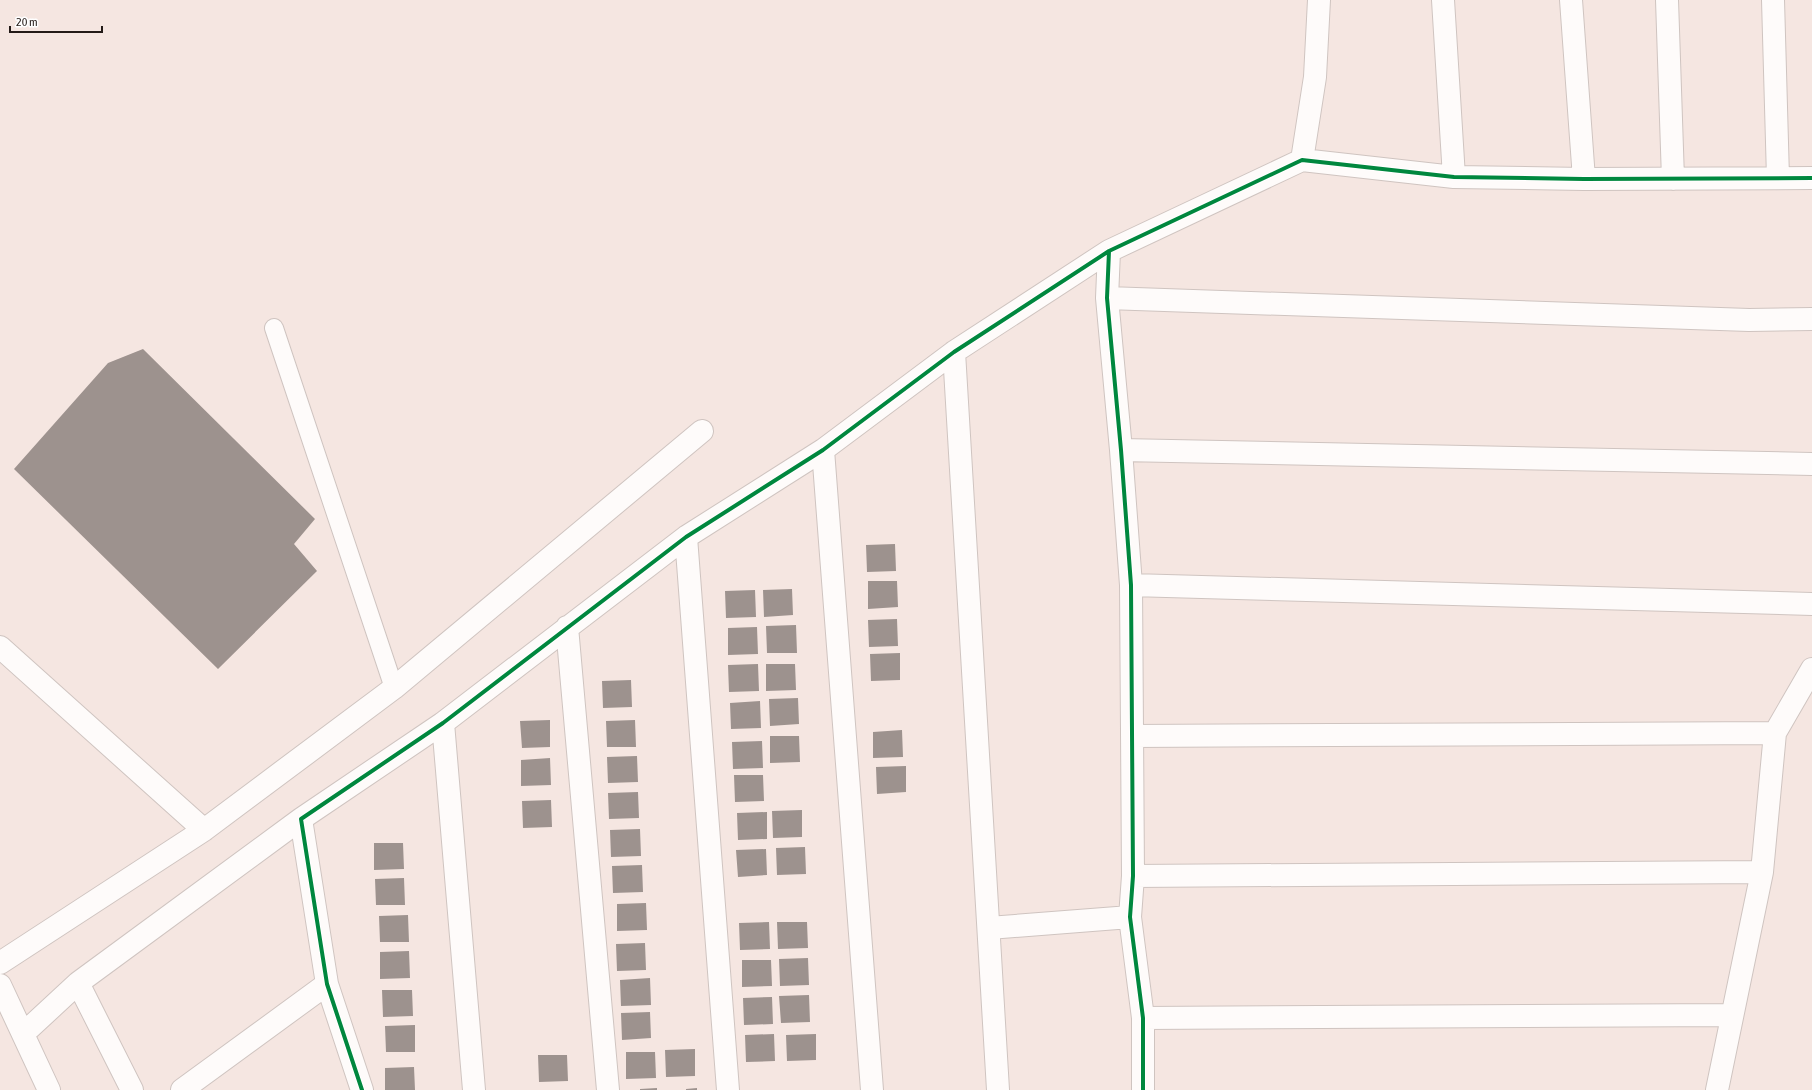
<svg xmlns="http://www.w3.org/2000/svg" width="1812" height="1090" viewBox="0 0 1812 1090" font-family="'Asap Condensed',sans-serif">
	<rect width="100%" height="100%" fill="#f5e6e1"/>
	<path fill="#9d928e" d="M143,349L315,519L294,544L317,571L218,669L14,469L108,363Z
		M895,544L896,571L867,572L866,545Z
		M868,581H897L898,607L868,609Z
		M792,589L793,615L764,617L763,590Z
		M755,590L756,617L726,618L725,591Z
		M897,619L898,646L869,647L868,620Z
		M796,625L797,653H767L766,626Z
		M757,627L758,654L728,655V628Z
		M900,653V680L871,681L870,654Z
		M758,664L759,691L729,692L728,665Z
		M766,664H795L796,690L766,691Z
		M631,680L632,707L603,708L602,681Z
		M798,698L799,724L770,726L769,699Z
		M760,701L761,728L731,729L730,703Z
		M550,720V747L522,748L520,721Z
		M635,720L636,747H607L606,721Z
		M902,730L903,757L873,758V732Z
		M770,736H799L800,762L770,763Z
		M762,741L763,768L733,769L732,742Z
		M637,756L638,782L608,783L607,757Z
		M550,758L551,785L521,786V760Z
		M906,766V792L877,794L876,767Z
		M734,775H763L764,801L735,802Z
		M638,792L639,818L609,819L608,793Z
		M551,800L552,827L523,828L522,801Z
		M802,810V837L773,838L772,811Z
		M767,812V839L738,840L737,813Z
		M640,829L641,856L611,857L610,830Z
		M374,843H403L404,869L374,870Z
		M805,847L806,874L777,875L776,848Z
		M766,849L767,875L738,877L736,850Z
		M642,865L643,892L613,893L612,866Z
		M404,878L405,905H376L375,879Z
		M646,903L647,930L617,931V904Z
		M408,915L409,942H380L379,916Z
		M769,922L770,949L740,950L739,923Z
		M777,922H807L808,948L778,949Z
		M645,943L646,970L617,971L616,944Z
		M409,951L410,978L380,979V952Z
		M808,958L809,985L780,986L779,959Z
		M742,960H771L772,986L742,987Z
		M650,978L651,1005L621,1006L620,980Z
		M382,990H412L413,1016L383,1017Z
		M809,995L810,1022L781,1023L779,996Z
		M772,997L773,1024L744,1025L743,998Z
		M650,1012L651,1038L622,1040L621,1013Z
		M415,1025V1052H386L385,1026Z
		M774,1034L775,1061L746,1062L745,1035Z
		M816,1034V1060L787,1061L786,1035Z
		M695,1049V1076L666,1077L665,1050Z
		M626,1052H655L656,1078L626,1079Z
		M538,1055H567L568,1081L539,1082Z
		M414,1067L415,1090H385V1068Z
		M657,1088V1090H640V1089Z
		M697,1088V1090H686V1089Z"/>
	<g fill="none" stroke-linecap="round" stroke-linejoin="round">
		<g stroke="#cfc4c0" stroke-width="20">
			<path id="lane" d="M274,328L394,688"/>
		</g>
		<g stroke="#cfc4c0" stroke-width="24">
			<path id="street" d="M1443,0L1454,177
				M1571,0L1584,179
				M1667,0L1673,179
				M1773,0L1778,178
				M1302,160L1315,77L1319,0
				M1107,298L1749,320L1812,319
				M954,352L998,1090
				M823,450L872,1090
				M1121,450L1812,464
				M686,537L728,1090
				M1131,585L1812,604
				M567,627L608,1090
				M0,647L204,830
				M443,723L474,1090
				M1132,736L1775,733
				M1133,876L1762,872
				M989,928L1130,917
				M0,963L204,830L394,688L702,431
				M0,985L49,1090
				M1143,1018L1732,1015
				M23,1034L78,983
				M132,1090L78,983L301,819
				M182,1090L327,984
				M362,1090L327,984L301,819L443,723L686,537L823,450L954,352L1109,251
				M1143,1090V1018L1130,917L1133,876L1131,585L1121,450L1107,298L1109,251L1302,160L1454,177L1584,179L1812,178
				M1717,1090L1762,872L1775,733L1812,669"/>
		</g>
		<use href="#lane" stroke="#fefbfa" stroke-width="18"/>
		<use href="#street" stroke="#fefbfa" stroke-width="22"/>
		<g stroke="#fff" stroke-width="6">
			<path id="cycleway" d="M362,1090L327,984L301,819L443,723L686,537L823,450L954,352L1109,251
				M1143,1090V1018L1130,917L1133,876L1131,585L1121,450L1107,298L1109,251L1302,160L1454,177L1584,179L1812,178"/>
		</g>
		<use href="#cycleway" stroke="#00873e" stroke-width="4"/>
	</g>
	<path d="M10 26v6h92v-6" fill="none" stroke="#231a17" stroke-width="2"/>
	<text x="16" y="26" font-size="12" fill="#231a17" stroke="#ffffff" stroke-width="3" paint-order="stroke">20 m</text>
</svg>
